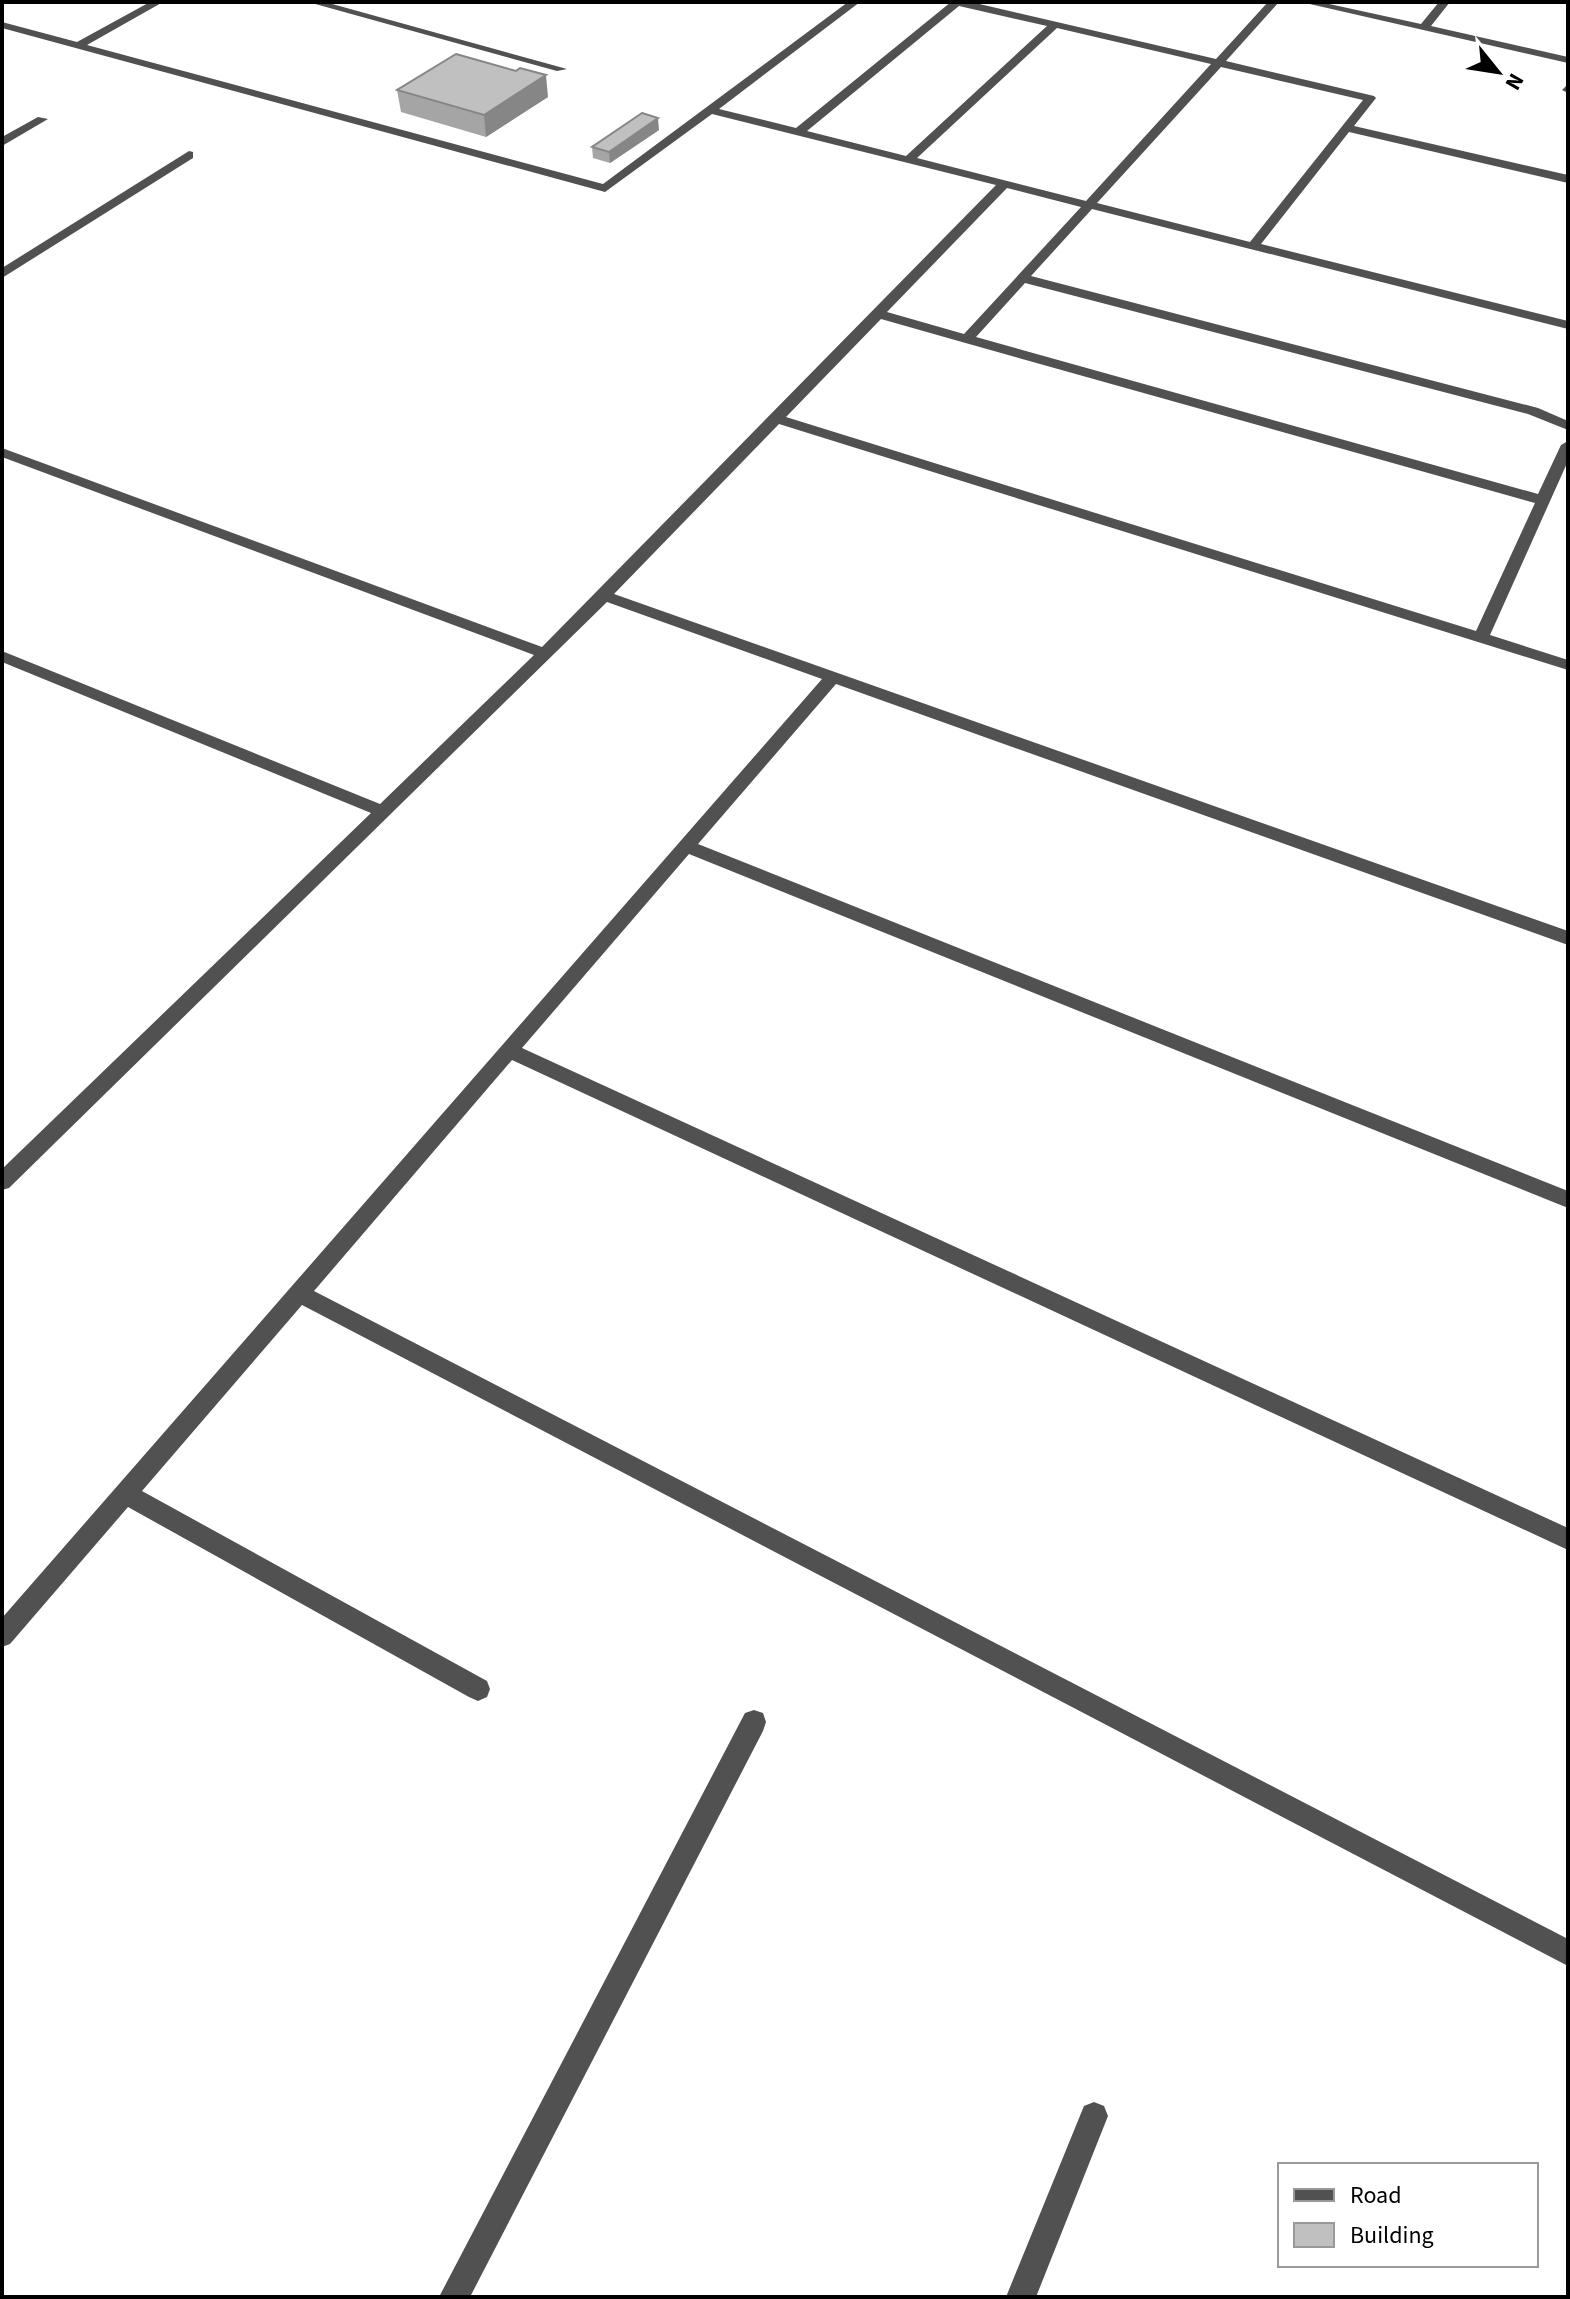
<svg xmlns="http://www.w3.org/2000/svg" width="1570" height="2299" viewBox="0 0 1570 2299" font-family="'Source Sans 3',sans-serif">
	<rect width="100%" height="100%" fill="#fff"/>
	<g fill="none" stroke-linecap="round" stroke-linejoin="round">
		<path fill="#515151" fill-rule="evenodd" d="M150,2H163L87,45L603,184L848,2H860L719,109L796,128L951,2H971L1216,59L1268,2H1279L1226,61L1374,96L1376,98L1354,126L1568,175V183L1349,132L1261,244L1568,321V329L1092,209L1031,276L1538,408L1568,421V430L1528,414L1025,283L976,337L1538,494L1561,445L1568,441V461L1490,635L1568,660V670L779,424L614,594L1568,931V945L836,684L698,844L1568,1191V1208L689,854L522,1048L1568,1528V1550L512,1060L314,1291L1568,1939V1966L302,1305L142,1491L487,1681L490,1689L487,1697L478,1701L469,1697L128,1507L10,1644L2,1647V1618L822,679L607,602L9,1188L2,1190V1169L371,813L2,662V651L380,804L534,655L2,457V448L542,647L996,185L712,114L605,192L2,28V22L77,42ZM959,6L1047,26L906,156L807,131ZM1057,28L1211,64L1086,201L917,158ZM1221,67L1363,100L1250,242L1097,203ZM1007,188L1081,207L964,334L887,312ZM881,319L962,342L1535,503L1476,631L786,417Z
			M308,2H325L567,69L557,71Z
			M1301,2H1320L1421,24L1439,2H1450L1431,26L1568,57V63Z
			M1568,84V93L1562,90Z
			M38,117L48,119L2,146V137Z
			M189,151L193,152V158L2,278V268Z
			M754,1710L763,1713L766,1722L763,1731L470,2297H439L745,1713Z
			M1094,2102L1104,2106L1108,2116L1036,2297H1006L1084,2106Z"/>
	</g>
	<path fill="#a5a5a5" d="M397,90L548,97L486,137L401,112Z
		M659,130L610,163L593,158L592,147Z"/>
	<path fill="#868686" d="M546,75L548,97L486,137L484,115Z
		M658,118L659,130L610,163L609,152Z"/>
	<path fill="#c0c0c0" stroke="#868686" stroke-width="2" d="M456,54L516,71L520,68L546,75L484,115L397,90Z
		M642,113L658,118L609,152L592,147Z"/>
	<rect width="1570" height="2299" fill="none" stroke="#000000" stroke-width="8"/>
	<rect x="1278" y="2163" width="260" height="104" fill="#ffffff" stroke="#999999" stroke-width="2"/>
	<rect x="1294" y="2189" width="40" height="12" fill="#515151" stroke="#999999" stroke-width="2"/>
	<text x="1350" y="2203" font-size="24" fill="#000000">Road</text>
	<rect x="1294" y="2223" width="40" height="24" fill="#c0c0c0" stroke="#999999" stroke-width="2"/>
	<text x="1350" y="2243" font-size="24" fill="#000000">Building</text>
	<g transform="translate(1498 72) rotate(120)" stroke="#ffffff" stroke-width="6" paint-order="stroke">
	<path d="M0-6L14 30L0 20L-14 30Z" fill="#000000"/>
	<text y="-12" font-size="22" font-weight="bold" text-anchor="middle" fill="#000000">N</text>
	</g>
</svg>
